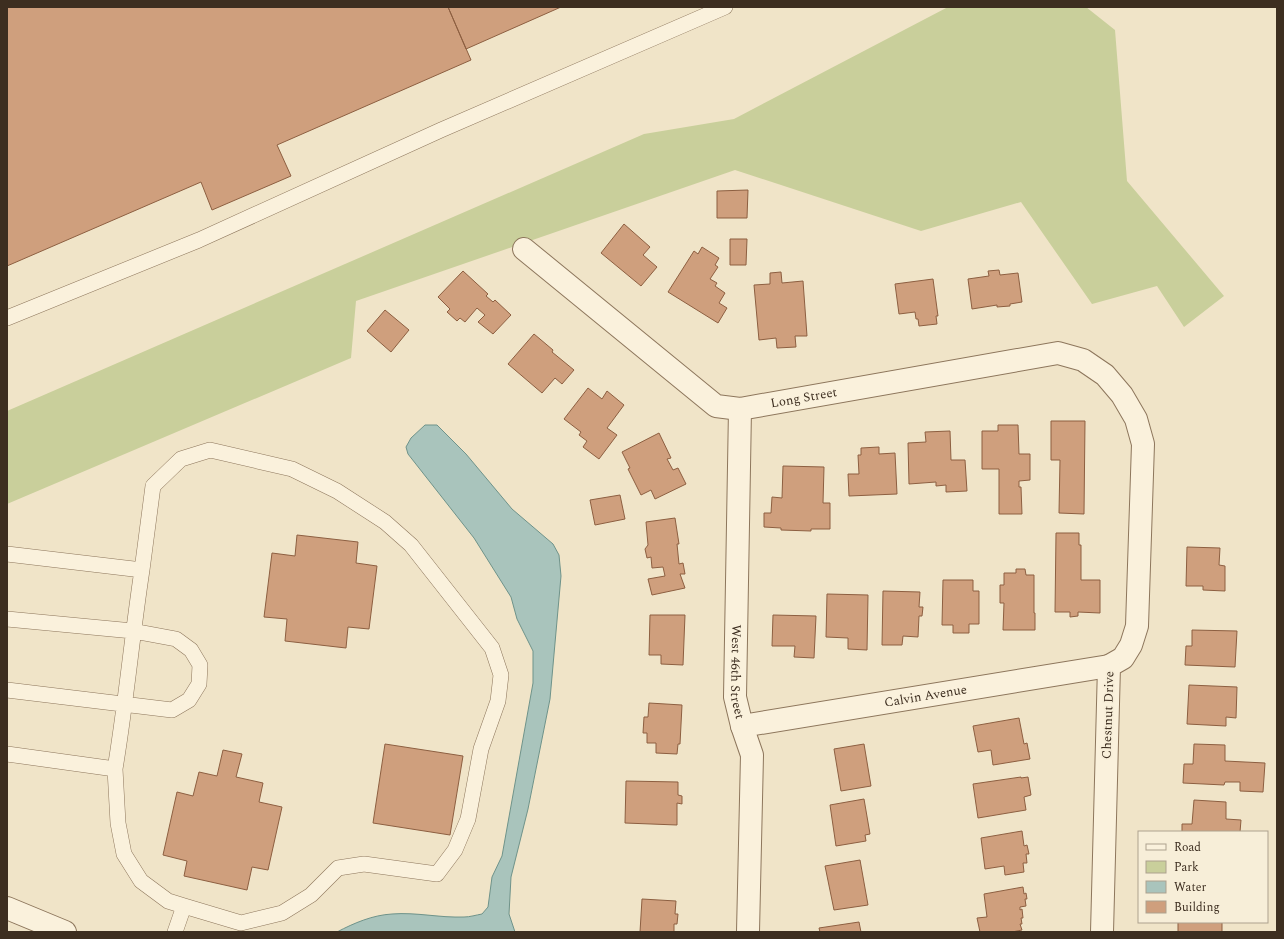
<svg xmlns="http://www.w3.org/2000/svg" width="1284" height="939" viewBox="0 0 1284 939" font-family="Spectral,serif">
	<rect width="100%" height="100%" fill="#f0e4c8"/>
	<path fill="#c9cf9b" d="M948,7H1086L1115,30L1127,181L1224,296L1184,327L1157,286L1092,304L1021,202L921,231L735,170L356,301L351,358L7,504V411L644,134L734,119Z"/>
	<path fill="#a9c4bc" stroke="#6f938a" d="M425,425H437L466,454L512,509L553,544L559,555L561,576L550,699L528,809L511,877L509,914L515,932H337C354,923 373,915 392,914C416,912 440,918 464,917C470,917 476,915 482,914L488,907L492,877L502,856L533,683V651L517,619L511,597L474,538L408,454L406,447L411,438Z"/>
	<path fill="#cf9f7d" stroke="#8d5f41" d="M7,7H448L471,60L277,145L291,176L212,210L201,182L7,266Z
		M448,7H561L466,49Z
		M748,190L747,218H717V191Z
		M624,224L650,247L643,255L657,267L641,286L601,253Z
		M730,239H747L746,265H730Z
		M702,247L719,258L715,265L718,267L710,279L717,283L715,286L725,293L719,303L727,308L718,323L668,292L694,251L698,254Z
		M999,270L1000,275L1018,273L1022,302L1010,304V306L997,307V305L972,309L968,279L989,276L988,271Z
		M463,271L488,294L486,296L493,302L495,300L511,315L493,334L478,322L485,315L477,308L465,322L460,318L457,321L447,312L450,309L438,297Z
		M781,272L782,283L803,281L807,336H795L796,347L777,348L776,338L759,340L754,285L770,284V273Z
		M933,279L938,316H936L937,324L919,326L918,319H916L915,312L899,314L895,284Z
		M385,310L409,330L391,352L367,331Z
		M534,334L553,350L552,352L574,370L562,384L555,378L542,393L508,364Z
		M588,388L602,399L607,391L624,405L607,428L617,435L599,459L583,447L587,441L579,435L581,432L564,419Z
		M1051,421H1085L1084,514L1059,513L1060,460H1051Z
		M998,425H1018L1019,454H1030V480L1019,481V487H1021L1022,514H999V469H982V431H998Z
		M950,431L951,460H965L967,491L946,492V485L936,486V482L909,484L908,443L926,442L925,432Z
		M659,433L671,458L667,459L673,470L678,468L686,484L655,499L651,490L641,495L628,469L630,468L622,452Z
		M879,447V454L895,453L897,494L849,496L848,474H859L858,455H861V448Z
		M783,466L824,467L823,503H830V529H811V531L781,530V528L764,527V513H771L772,497L782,498Z
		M620,495L625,519L595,525L590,500Z
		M675,518L679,544H677L679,564L683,563L685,574H680L685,588L652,595L648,579L665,576L663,567L652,568L651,557L647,558L645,549L648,545L646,522Z
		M1056,533H1079V545H1081V580H1100V613L1078,612V616L1070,617V612H1055Z
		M297,535L358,542L356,563L377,566L369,629L348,627L346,648L285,641L287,619L264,617L272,553L295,556Z
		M1187,547L1220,548L1219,565L1225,566V591L1203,590V586H1186Z
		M1016,569H1025L1026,575H1034V613H1035V630H1003L1004,603H1000V585H1004V573H1016Z
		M943,580H973V591H979V624H969V633H953V625H942Z
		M883,591L920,592L919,607H923L922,616H919L918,637L903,636L902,645H882Z
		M827,594L868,595L867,650L848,649V638L826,637Z
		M650,615H685L683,665L661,664V655H649Z
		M773,615L816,616L814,658L794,657L795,646H772Z
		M1192,630L1237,631L1235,667L1185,665L1186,646H1192Z
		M1189,685L1237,687L1236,718L1226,717V726L1187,724Z
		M649,703L682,705L680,744H678L677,754L656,753V743H647V733H643L644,717H648Z
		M1019,718L1024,744L1027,743L1030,759L993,765L991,750L978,752L973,726Z
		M385,744L463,756L450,835L373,823Z
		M864,744L871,786L841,791L834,749Z
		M1194,744L1225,745V761L1265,763L1263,792L1240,791V782H1225L1224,785L1183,783L1184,764H1193Z
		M223,750L242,754L236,777L263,783L259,802L282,807L268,870L252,867L247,890L184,876L187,861L163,855L177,792L193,796L199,772L217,776Z
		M1021,777V778L1028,777L1031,795L1024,797L1026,810L978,818L973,784Z
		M626,781L678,782V795L682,796V804L677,803V825L625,823Z
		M864,799L870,834L865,835L866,841L836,846L830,805Z
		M1194,800L1226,802V819L1241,820L1240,832H1182V824H1192Z
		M1022,831L1024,846L1027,845L1029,854H1026L1027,863H1023L1024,872L1005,875L1004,866L985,869L981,838Z
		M860,860L868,905L834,910L825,866Z
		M1023,887L1024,894L1026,893L1027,899H1025L1026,906L1020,907V910L1022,909L1023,918H1021L1022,924H1020L1022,930L1012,932H980L977,918L987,917L984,894Z
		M642,899L676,901L675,914H678L677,924H674V932H640Z
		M859,922L861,932H820L819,928Z
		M1178,922H1222V932H1178Z"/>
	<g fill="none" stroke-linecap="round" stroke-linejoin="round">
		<g stroke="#8d765c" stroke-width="16">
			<path id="service" d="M7,318L199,240L441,130L725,7
				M7,554L142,570C132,636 126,703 115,769L7,754
				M7,619L133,631L176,639L191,650L200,665L199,684L189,700L172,710L7,690
				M115,769L118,823L124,854L141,881L168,901L184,906L241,923L282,913L311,895L338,868L364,864L437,874L455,850L468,819L481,749L498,701L501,675L492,648L411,545L385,522L337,491L292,469L210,450L181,459L153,486L142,570
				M175,932L184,906"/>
		</g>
		<g stroke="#8d765c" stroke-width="24">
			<g id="minor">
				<path id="s1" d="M524,249L716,406L740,409L1058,353L1083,360L1105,375L1122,395L1136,419L1143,444L1137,626L1131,645L1123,658L1109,666L1102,932"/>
				<path id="s2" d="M740,409L735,697L742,726L752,755L748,932"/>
				<path id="s3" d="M742,726L1109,666"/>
				<path d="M7,908L65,932"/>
			</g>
		</g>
		<use href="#service" stroke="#faf1dc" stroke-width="15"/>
		<use href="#minor" stroke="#faf1dc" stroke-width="22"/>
	</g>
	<g text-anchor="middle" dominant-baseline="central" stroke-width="3.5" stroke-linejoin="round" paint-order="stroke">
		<g font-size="13" fill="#3d2e20" stroke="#f7eed8">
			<text stroke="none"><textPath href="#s1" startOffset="337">Long Street</textPath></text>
			<text stroke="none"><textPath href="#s2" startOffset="263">West 46th Street</textPath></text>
			<text stroke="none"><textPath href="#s3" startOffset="186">Calvin Avenue</textPath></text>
			<text transform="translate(1108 715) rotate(-88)">Chestnut Drive</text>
		</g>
	</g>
	<rect width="1284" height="939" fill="none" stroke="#3d2e20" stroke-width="16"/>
	<rect x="1138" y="831" width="130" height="92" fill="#f7eed8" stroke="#ada18e"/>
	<rect x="1146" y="844" width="20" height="6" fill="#faf1dc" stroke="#ada18e"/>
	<text x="1174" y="851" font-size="12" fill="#3d2e20">Road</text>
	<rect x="1146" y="861" width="20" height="12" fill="#c9cf9b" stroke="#ada18e"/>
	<text x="1174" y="871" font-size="12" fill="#3d2e20">Park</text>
	<rect x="1146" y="881" width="20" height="12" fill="#a9c4bc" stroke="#ada18e"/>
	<text x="1174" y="891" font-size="12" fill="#3d2e20">Water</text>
	<rect x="1146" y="901" width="20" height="12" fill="#cf9f7d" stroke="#ada18e"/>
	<text x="1174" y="911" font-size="12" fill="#3d2e20">Building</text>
</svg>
